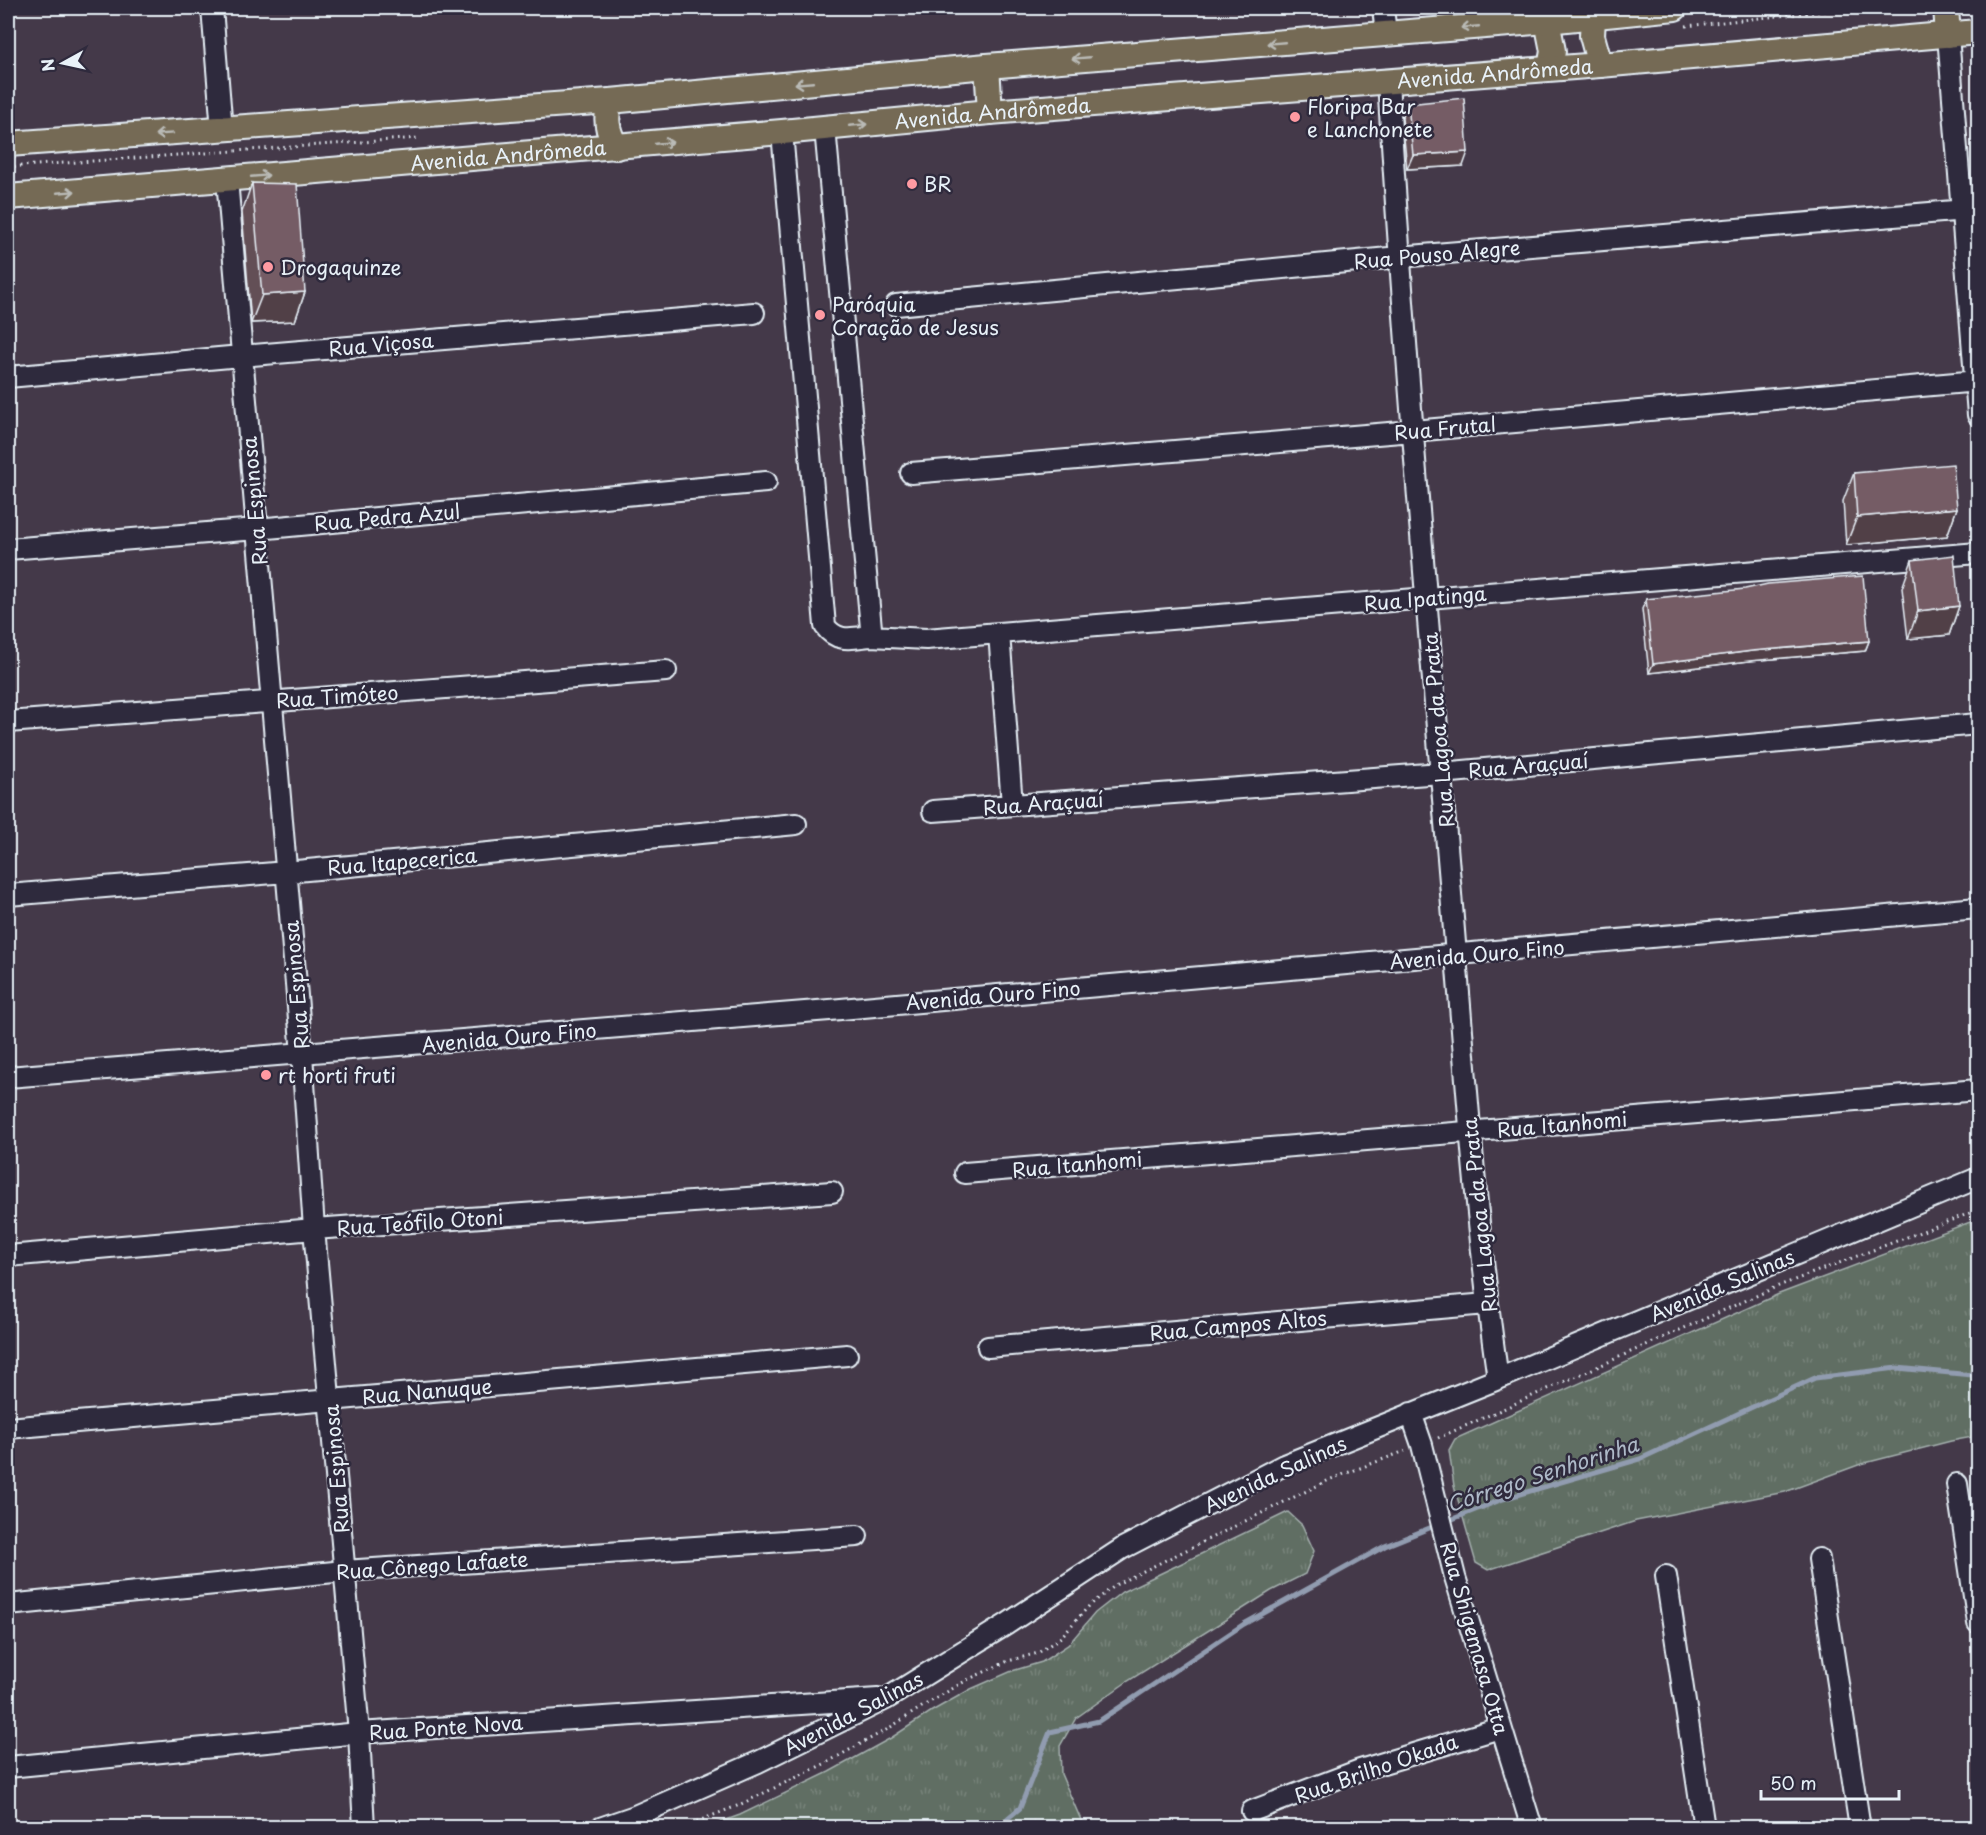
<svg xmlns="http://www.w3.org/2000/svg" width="1986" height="1835" viewBox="0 0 1986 1835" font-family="'Playpen Sans',sans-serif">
	<defs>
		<pattern id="grass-tufts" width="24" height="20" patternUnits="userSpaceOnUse" patternTransform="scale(1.5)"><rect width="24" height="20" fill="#606e63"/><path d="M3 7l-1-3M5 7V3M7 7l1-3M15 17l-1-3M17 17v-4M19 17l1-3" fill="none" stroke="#77837a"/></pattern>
	</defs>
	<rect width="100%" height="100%" fill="#443949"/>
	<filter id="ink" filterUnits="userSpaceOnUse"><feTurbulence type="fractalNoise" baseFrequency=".0167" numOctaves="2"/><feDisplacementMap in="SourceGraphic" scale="12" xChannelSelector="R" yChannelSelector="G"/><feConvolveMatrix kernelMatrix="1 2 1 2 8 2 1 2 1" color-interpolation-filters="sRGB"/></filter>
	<g filter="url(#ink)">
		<path fill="url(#grass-tufts)" stroke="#a4b0ae" stroke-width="1.5" d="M1978,1219V1436L1951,1441L1861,1464L1785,1492L1636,1521L1488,1570L1476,1563L1454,1486L1449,1450L1455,1439L1779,1294Z
			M1288,1512L1302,1525L1314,1551L1305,1574L1271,1591L1233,1615L1128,1681L1076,1718L1060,1746L1061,1774L1084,1827H707L740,1815L829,1772L891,1738L932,1711L971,1689L1012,1671L1042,1662L1068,1645L1095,1613L1122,1592Z"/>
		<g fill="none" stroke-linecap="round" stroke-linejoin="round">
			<path stroke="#919cb0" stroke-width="5" d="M1445,1522L1503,1499L1640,1459L1815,1378L1897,1368L1972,1375L1978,1372
				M996,1828L1020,1808L1050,1732L1099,1721L1244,1624L1385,1546L1437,1525"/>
			<g stroke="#e8f1f8" stroke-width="24">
				<path id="minor" d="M212,8L222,130
					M1383,8L1386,34
					M1948,35L1978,415
					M1388,81C1404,340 1426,599 1448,858C1463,1032 1473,1206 1498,1379
					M782,132L825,626C837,643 852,638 871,636V628L825,128
					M227,179L302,1054L314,1229L359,1733L364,1828
					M896,305L1399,257L1978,209
					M8,377L241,356L754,313
					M911,473L1413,431L1978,381
					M8,549L257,529L766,482
					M999,633L1012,805
					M871,636L926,639L999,633L1978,553
					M8,722L666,671
					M933,811L1441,773L1978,724
					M8,895L286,872L796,824
					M8,1077C665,1026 1322,968 1978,908
					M965,1173L1978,1090
					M8,1256L314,1229L832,1192
					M988,1347L1487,1304
					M1411,1413L1422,1445L1455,1577L1532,1828
					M8,1428L847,1355
					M1957,1484L1978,1623
					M1819,1559L1860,1828
					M1666,1576L1704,1828
					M8,1605L344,1571L857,1536
					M8,1767L359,1733L878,1699
					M1252,1811L1360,1770L1500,1728
					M600,1828L635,1816L758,1762L886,1699L1007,1624L1123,1548L1284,1465L1498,1379L1978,1178"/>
			</g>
			<g stroke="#e8f1f8" stroke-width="28">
				<g id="major">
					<path d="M1946,8L1948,35"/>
					<path d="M1593,16L1592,36L1600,65"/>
					<path d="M1547,21L1553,51L1550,68"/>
					<path d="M987,66L990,112"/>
					<path d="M610,101C605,118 607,131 616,147"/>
					<path d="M8,144L610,101L987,66L1547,21L1675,8"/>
					<path id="s1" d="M8,197L782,132L990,112L1600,65L1978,32"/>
				</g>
			</g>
			<path stroke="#e8f1f8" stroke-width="3" stroke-dasharray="1.5 4.5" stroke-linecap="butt" d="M1686,26L1852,8
				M8,167L419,138
				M1438,1438L1776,1287L1978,1210
				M680,1828L737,1806L824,1764L886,1730L928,1703L967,1680L1008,1661L1038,1653L1061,1637L1089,1606L1117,1584L1331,1479L1405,1451"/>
			<use href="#minor" stroke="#2f2a3d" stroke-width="20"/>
			<use href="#major" stroke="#756a55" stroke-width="24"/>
		</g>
		<path fill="#644f57" stroke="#e8f1f8" stroke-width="1.5" d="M1408,104L1463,166L1407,169L1402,118Z
			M252,183L305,292L295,321L251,323L242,212Z
			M1854,473L1957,508L1947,536L1846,545L1843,501Z
			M1912,560L1959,606L1949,635L1908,639L1902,588Z
			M1646,599L1869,641L1865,651L1749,661L1649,673L1642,609Z"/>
		<path fill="#514047" stroke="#e8f1f8" stroke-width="1.5" d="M1468,152L1463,166L1407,169L1413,155Z
			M305,292L295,321L251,323L262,295Z
			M1957,508L1947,536L1846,545L1857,517Z
			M1959,606L1949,635L1908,639L1918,611Z
			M1869,641L1865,651L1749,661L1649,673L1653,664L1752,651Z"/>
		<path fill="#745c65" stroke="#e8f1f8" stroke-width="1.5" d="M1464,98L1468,152L1413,155L1408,104Z
			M252,183L297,184L305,292L262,295Z
			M1953,464L1957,508L1857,517L1854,473Z
			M1954,555L1959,606L1918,611L1912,560Z
			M1863,576L1869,641L1752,651L1653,664L1646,599L1745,589L1768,584Z"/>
		<defs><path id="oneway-shaft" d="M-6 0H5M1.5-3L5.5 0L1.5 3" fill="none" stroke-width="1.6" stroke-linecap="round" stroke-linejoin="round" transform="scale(1.5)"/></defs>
		<g stroke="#babbb7">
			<use href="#oneway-shaft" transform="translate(1470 27) rotate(175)"/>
			<use href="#oneway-shaft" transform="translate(1276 43) rotate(175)"/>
			<use href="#oneway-shaft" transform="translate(1081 58) rotate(175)"/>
			<use href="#oneway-shaft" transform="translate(804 83) rotate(175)"/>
			<use href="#oneway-shaft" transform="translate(858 125) rotate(-5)"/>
			<use href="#oneway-shaft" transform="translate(164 134) rotate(176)"/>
			<use href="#oneway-shaft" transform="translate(664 143) rotate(-5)"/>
			<use href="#oneway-shaft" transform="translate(260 176) rotate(-5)"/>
			<use href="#oneway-shaft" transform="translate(66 192) rotate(-5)"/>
		</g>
	</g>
	<g fill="#ff9aa2" stroke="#2f2a3d" stroke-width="2">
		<circle cx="1295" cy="117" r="6"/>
		<circle cx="912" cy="184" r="6"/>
		<circle cx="268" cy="267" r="6"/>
		<circle cx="820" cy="315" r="6"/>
		<circle cx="266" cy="1075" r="6"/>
	</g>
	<g text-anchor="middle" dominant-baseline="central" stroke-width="5" stroke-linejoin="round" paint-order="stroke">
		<g font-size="20" fill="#e8f1f8" stroke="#2f2a3d">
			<text stroke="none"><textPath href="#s1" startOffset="1492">Avenida Andrômeda</textPath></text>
			<text stroke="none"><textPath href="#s1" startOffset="988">Avenida Andrômeda</textPath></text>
			<text stroke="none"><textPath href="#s1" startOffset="502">Avenida Andrômeda</textPath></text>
			<text transform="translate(1437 254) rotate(-5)">Rua Pouso Alegre</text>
			<text transform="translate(381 344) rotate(-5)">Rua Viçosa</text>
			<text transform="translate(1445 428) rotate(-5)">Rua Frutal</text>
			<text transform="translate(254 501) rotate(-95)">Rua Espinosa</text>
			<text transform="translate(387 517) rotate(-5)">Rua Pedra Azul</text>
			<text transform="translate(1425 598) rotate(-5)">Rua Ipatinga</text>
			<text transform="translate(337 696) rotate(-4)">Rua Timóteo</text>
			<text transform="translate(1438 730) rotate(-95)">Rua Lagoa da Prata</text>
			<text transform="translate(1528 765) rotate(-5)">Rua Araçuaí</text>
			<text transform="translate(1043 803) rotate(-4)">Rua Araçuaí</text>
			<text transform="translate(402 861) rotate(-5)">Rua Itapecerica</text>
			<text transform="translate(1477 954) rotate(-5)">Avenida Ouro Fino</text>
			<text transform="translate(296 985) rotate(-95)">Rua Espinosa</text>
			<text transform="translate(993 995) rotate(-5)">Avenida Ouro Fino</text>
			<text transform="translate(509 1037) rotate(-5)">Avenida Ouro Fino</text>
			<text transform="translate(1562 1124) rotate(-5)">Rua Itanhomi</text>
			<text transform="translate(1077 1164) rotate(-5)">Rua Itanhomi</text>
			<text transform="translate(1479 1215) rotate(-96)">Rua Lagoa da Prata</text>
			<text transform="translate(420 1222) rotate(-4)">Rua Teófilo Otoni</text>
			<text transform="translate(1722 1285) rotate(-23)">Avenida Salinas</text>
			<text transform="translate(1238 1325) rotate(-5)">Rua Campos Altos</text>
			<text transform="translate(427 1391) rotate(-5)">Rua Nanuque</text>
			<text transform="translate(336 1469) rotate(-95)">Rua Espinosa</text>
			<text transform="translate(1275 1474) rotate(-25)">Avenida Salinas</text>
			<text transform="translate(432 1565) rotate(-4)">Rua Cônego Lafaete</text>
			<text transform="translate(1475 1638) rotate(74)">Rua Shigemasa Otta</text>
			<text transform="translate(853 1713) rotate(-28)">Avenida Salinas</text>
			<text transform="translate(446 1727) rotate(-4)">Rua Ponte Nova</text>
			<text transform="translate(1376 1768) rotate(-19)">Rua Brilho Okada</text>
		</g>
		<g font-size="20" fill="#e8f1f8" stroke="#2f2a3d" text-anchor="start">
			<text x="1307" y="106">Floripa Bar<tspan x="1307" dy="23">e Lanchonete</tspan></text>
			<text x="924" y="184">BR</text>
			<text x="280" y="267">Drogaquinze</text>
			<text x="832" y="304">Paróquia<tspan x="832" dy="23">Coração de Jesus</tspan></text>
			<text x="278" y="1075">rt horti fruti</text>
		</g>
		<g font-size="21" font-style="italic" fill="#aeb9c8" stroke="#2f2a3d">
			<text transform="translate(1542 1473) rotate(-18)">Córrego Senhorinha</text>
		</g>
	</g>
	<rect width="1986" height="1835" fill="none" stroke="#2f2a3d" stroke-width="30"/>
	<rect x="15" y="15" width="1956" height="1805" fill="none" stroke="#e8f1f8" stroke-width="2" filter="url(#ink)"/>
	<g transform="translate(63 63) rotate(262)" stroke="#2f2a3d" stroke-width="4.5" paint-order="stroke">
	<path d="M0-4.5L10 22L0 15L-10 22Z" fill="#e8f1f8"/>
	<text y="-9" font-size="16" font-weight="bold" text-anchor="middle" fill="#e8f1f8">N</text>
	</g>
	<path d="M1761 1790v9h138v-9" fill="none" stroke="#e8f1f8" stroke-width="3"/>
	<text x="1770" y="1790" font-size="18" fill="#e8f1f8" stroke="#2f2a3d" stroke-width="4.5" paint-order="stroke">50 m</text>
</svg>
